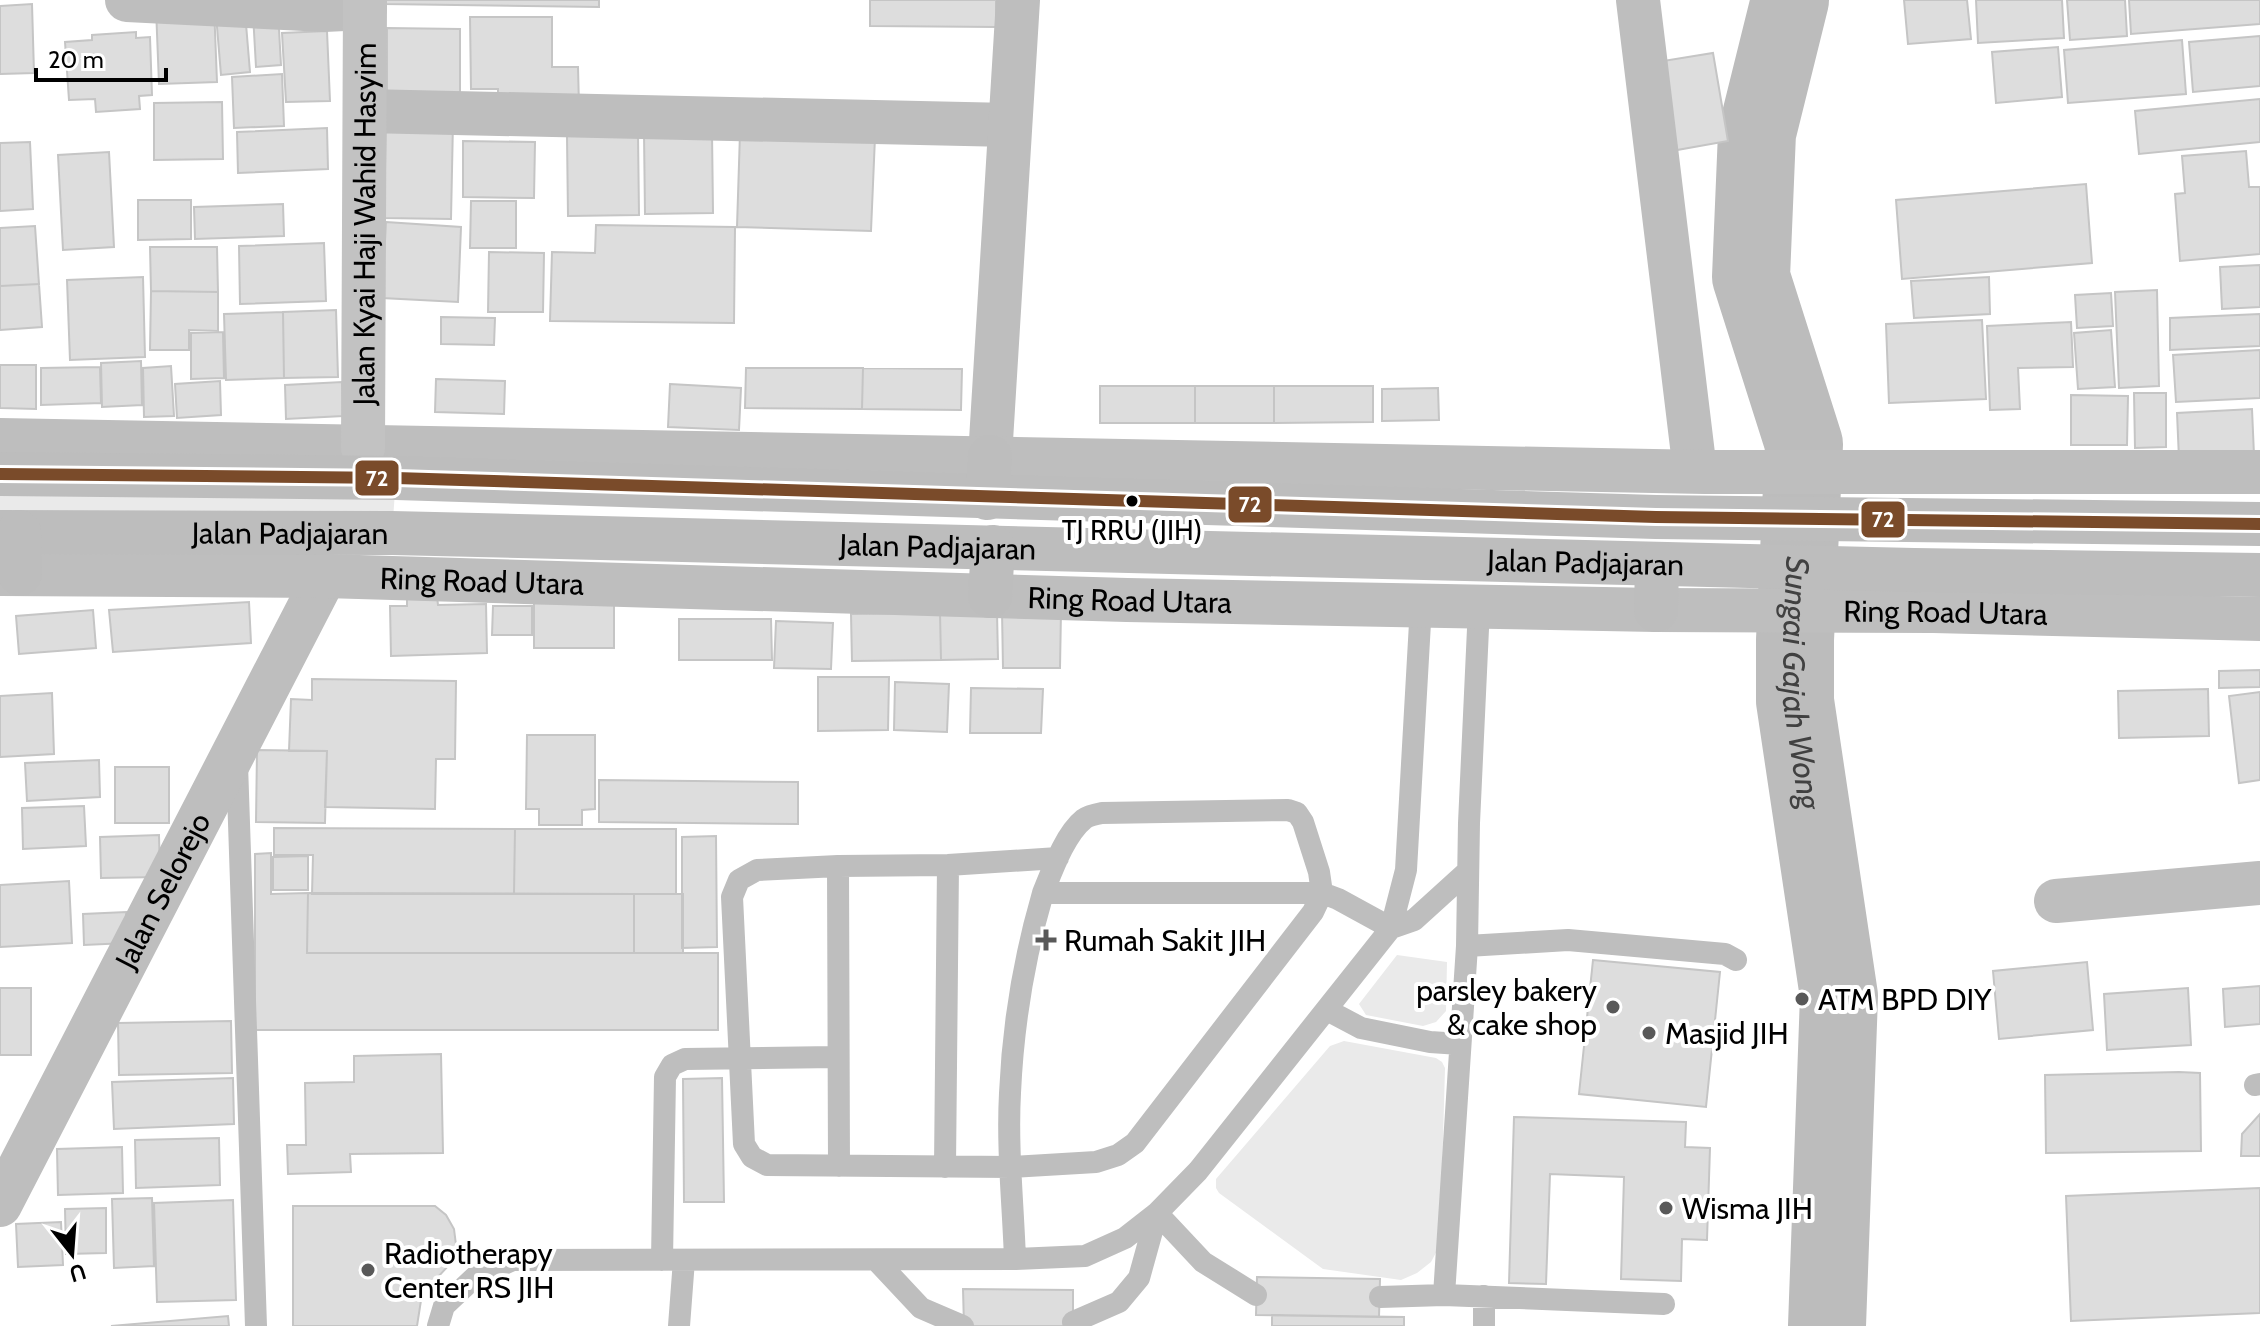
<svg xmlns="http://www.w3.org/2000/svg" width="2260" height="1326" viewBox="0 0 2260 1326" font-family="Cabin,sans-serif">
	<rect width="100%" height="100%" fill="#fff"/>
	<path fill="#eaeaea" d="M396,478L392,533L0,528V479Z
		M1397,955L1447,962L1446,1011L1436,1022L1423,1026L1366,1015L1359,1004Z
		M1344,1041L1436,1058L1442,1062L1445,1068L1440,1245L1431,1262L1417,1273L1401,1280L1323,1269L1219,1193L1216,1188V1179L1330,1046Z"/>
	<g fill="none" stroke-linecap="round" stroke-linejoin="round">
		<path stroke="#bcbcbc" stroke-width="78" id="s1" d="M1790,0L1757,133L1751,277L1804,444L1795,640V701L1839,996L1827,1326"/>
	</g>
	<path fill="#ddd" stroke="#c5c5c5" stroke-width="2" d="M384,0H599V7L384,4Z
		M870,0H996V27L870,26Z
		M1904,0H1967L1971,39L1908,44Z
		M1976,0H2062L2064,38L1978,43Z
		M2067,0H2125L2127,36L2070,40Z
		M2129,0H2260V24L2131,34Z
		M32,4L34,73L0,74V6Z
		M214,6L217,82L159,84L156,8Z
		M245,12L250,72L221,75L216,15Z
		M278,12L281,65L256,67L253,14Z
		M470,17H552V67H578L579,106L498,107V89H471Z
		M387,28L460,29V109L387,108Z
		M327,31L330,101L286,102L282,33Z
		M136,32V38L150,37L152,95L139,96L140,109L96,112L95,99L69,100L65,42L92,40V35Z
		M2260,36V86L2193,92L2189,42Z
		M2182,40L2186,94L2068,103L2064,50Z
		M2058,47L2062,97L1996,103L1992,52Z
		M1713,53L1728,141L1677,150L1663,61Z
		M282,74L284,126L234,128L232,77Z
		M2260,99V142L2139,154L2135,111Z
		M222,102L223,159L154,160V103Z
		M386,121L453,122L451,219L384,218Z
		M327,128L328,169L238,173L237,132Z
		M712,132L713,213L645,214L644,133Z
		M740,133L875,137L871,231L737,227Z
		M638,135L639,215L568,216L567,136Z
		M463,141L535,142L534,198L463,197Z
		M30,142L33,209L0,211V143Z
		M2246,151L2249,187H2260V254L2180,261L2175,194L2185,193L2182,156Z
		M109,152L114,247L63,250L58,155Z
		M2086,184L2092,263L1902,279L1896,200Z
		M138,200H191V239L138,240Z
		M471,201H516V248H470Z
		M283,204L284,236L195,239L194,207Z
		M386,222L461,227L458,302L382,298Z
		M596,225L735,227L734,323L550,321L552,252L595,253Z
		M35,226L39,284L0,286V228Z
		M324,243L326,301L240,304L239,246Z
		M150,247H217L218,292L151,291Z
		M489,252L544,253L543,312H488Z
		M2260,265V307L2222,309L2220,267Z
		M143,277L145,357L70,360L67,280Z
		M1989,277L1990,314L1914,318L1911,281Z
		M39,284L42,327L0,330V286Z
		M2157,290L2159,386L2119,388L2115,292Z
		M151,291L218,292V331L189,330V350H150Z
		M2111,293L2113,326L2077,328L2075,295Z
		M336,310L338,377L284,378L283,312Z
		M283,312L284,378L226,380L224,314Z
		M2260,314V346L2170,350V318Z
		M441,317L495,318L494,345L441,344Z
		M1982,320L1986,399L1889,403L1886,324Z
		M2071,322L2073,367L2018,368L2020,409L1990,410L1987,326Z
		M2111,330L2115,387L2078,389L2074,333Z
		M223,332L224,378L191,379V333Z
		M2260,350V398L2176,402L2173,355Z
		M141,361L142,405L102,407L101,363Z
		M0,365H36V409L0,408Z
		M171,366L174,416L144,417L143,368Z
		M100,367L101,403L41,405V368Z
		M746,368H863L862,409L745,408Z
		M863,368L962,369L961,410L862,409Z
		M436,379L505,381L504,414L435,412Z
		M220,381L221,415L177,418L175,384Z
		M342,382L343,416L286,419L285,385Z
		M670,384L741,388L739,430L668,427Z
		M1100,386H1195V423H1100Z
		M1195,386H1274V423H1195Z
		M1274,386H1373V422L1274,423Z
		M1438,388L1439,420L1382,421V389Z
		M2134,393H2166V447L2135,448Z
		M2071,395L2128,396L2127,445H2071Z
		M2252,409L2254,455L2179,459L2177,413Z
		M437,596L438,605L486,604L487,653L391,656L390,606H407V597Z
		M249,602L251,643L113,652L109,610Z
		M534,603L614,604V648H534Z
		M493,606H532V635H492Z
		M93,610L96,648L19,654L16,616Z
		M1002,611H1061L1060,668H1003Z
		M997,612L998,659L941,660L940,613Z
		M940,613L941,660L852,661L851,614Z
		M679,619H771L772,660H679Z
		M776,621L833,623L831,669L774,668Z
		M2260,670V687L2219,688V671Z
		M818,677H889L888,730L818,731Z
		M312,679L456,681L455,759H436L435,809L325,807L327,751H289L291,699L312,700Z
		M895,682L949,684L947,732L894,730Z
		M971,688L1043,689L1041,733H970Z
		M2208,689L2209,736L2119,738L2118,691Z
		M2260,692V780L2239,783L2229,696Z
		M52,693L54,754L0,757V696Z
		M527,735H595V809L582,810V825H539V809H526Z
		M257,750L327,751L325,823L256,822Z
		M99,760L100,797L27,801L25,763Z
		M115,767H169V823H115Z
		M599,780L798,782V824L599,822Z
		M84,806L86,846L23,849L22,808Z
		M274,828L515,829L514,894H312L313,855H274Z
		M515,829H676V894H514Z
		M159,835L160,877L101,878L100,837Z
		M716,836L717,947L682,948V837Z
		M271,853V894L308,893L307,953H718V1030H255V854Z
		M308,856V890H273V857Z
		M69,881L72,943L0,947V885Z
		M308,893L634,894V953H307Z
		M634,894H683V953H634Z
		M126,912L127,943L84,945L83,914Z
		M1593,960L1720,972L1706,1107L1579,1094Z
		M2087,962L2093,1030L1999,1039L1993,971Z
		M2260,986V1024L2225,1027L2223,989Z
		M0,988H31V1055H0Z
		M2188,988L2191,1045L2107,1050L2104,994Z
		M231,1021L232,1073L119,1075L118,1023Z
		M441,1054L443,1153L350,1154L351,1172L288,1174L287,1145H306L305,1083L354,1082V1056Z
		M2179,1072L2200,1073L2201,1151L2046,1153L2045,1075Z
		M233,1078L234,1124L114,1129L112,1082Z
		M722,1078L724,1202H684L683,1079Z
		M2260,1114V1156H2241L2242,1134Z
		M1514,1117L1686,1122L1685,1147L1710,1148L1707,1240L1682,1239L1681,1281L1621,1279L1624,1177L1550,1174L1546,1284L1509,1283Z
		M219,1138L220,1185L136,1188L135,1140Z
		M122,1147L123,1193L58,1195L57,1149Z
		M2260,1188V1313L2071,1321L2066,1196Z
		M152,1198L154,1266L114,1268L112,1199Z
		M233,1200L236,1300L157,1302L154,1203Z
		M293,1206H435L446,1215L454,1229L456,1245L450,1264L422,1294L417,1326H293Z
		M106,1208V1253L66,1254L65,1209Z
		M61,1222L63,1265L18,1267L16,1224Z
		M1257,1277L1380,1279L1379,1317L1256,1315Z
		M963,1289L1073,1290V1326H964Z
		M1272,1315L1404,1317V1326H1272Z
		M228,1316L229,1326H111Z"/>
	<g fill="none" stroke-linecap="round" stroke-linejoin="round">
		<path stroke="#bebebe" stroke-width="22" d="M237,764L256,1326
			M838,866L839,1166
			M1043,893C1052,871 1065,834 1084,819C1088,816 1097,814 1102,813L1288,810L1297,813L1303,822L1319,872L1322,893L1313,912L1135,1143L1118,1155L1096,1162L1011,1167L767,1165L752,1157L744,1144L732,897L739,880L757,870L838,866L948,865L1058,858
			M1467,946L1568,940L1725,954L1736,960
			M1327,1010L1361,1028L1430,1042L1460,1044
			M2255,1085L2260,1084
			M945,1167L948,865
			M1157,1213L1203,1262L1256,1295
			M1015,1259C1013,1204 1007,1147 1010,1093C1013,1025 1024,958 1043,893H1322L1338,899L1391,928L1414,920L1468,871
			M662,1260L665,1077L672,1065L685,1059L836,1057
			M876,1260L921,1308L963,1326
			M1444,1295L1467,946L1469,823L1479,607
			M1380,1297L1444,1295L1664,1304
			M1073,1322L1119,1302L1139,1278L1157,1213
			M438,1326L444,1306L476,1276L513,1260L1015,1259L1085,1256L1125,1238L1157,1213L1198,1171L1391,928L1406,870L1421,605
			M679,1326L684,1260
			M1484,1326V1296"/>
		<g stroke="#bebebe" stroke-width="44">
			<path d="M127,0L324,10L365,8"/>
			<path d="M1638,0L1695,471"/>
			<path d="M365,111L1010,125"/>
			<path d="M990,457L1018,0"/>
			<path d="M2056,901L2260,883"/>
			<path id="s2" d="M0,1205L325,576"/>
		</g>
		<g stroke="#bebebe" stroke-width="44">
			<path d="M0,440L1705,472H2260"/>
			<path id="s3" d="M0,574L325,576L1127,600L1656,610L1933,611L2260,619"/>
		</g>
		<path stroke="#c2c2c2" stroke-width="44" id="s4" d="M363,448L365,0"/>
		<g stroke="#bdbdbd" stroke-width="44">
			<path d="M0,474L396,478L1656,517L2260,524"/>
			<path d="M987,498L990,457"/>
			<path id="s5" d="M0,532L392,533L1914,570L2260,575"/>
			<path d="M19,532L20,574"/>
			<path d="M990,596L993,547"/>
			<path d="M1656,610L1657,564"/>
		</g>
		<g stroke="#fff" stroke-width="18">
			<path id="bus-1" d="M0,474L396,478L1656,517L2260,524"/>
		</g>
		<use href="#bus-1" stroke="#7a4b2a" stroke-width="12"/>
	</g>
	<circle fill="#000" stroke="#fff" stroke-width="3" cx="1132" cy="501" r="7"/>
	<g fill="#595959" stroke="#fff" stroke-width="3">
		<path d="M1042 928h8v8h8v8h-8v8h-8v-8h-8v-8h8z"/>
		<circle cx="1802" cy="999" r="8"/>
		<circle cx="1613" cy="1007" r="8"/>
		<circle cx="1649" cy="1033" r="8"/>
		<circle cx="1666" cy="1208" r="8"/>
		<circle cx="368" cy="1270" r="8"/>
	</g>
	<g text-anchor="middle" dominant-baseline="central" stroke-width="8" stroke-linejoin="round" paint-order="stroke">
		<g font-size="28" fill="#000" stroke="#fff">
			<text x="1132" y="530">TJ RRU (JIH)</text>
		</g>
		<g font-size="30" fill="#000" stroke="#fff">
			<text stroke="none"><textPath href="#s4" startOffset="224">Jalan Kyai Haji Wahid Hasyim</textPath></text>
			<text stroke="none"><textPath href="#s5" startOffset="290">Jalan Padjajaran</textPath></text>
			<text stroke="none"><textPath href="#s5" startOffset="938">Jalan Padjajaran</textPath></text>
			<text stroke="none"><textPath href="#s5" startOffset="1586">Jalan Padjajaran</textPath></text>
			<text stroke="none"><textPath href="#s3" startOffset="482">Ring Road Utara</textPath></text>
			<text stroke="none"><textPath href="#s3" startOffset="1130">Ring Road Utara</textPath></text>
			<text stroke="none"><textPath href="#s3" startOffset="1946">Ring Road Utara</textPath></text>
			<text stroke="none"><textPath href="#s2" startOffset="354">Jalan Selorejo</textPath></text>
		</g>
		<g font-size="30" fill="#000" stroke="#fff" text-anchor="start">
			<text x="1064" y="940">Rumah Sakit JIH</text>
			<text x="1597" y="990" text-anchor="end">parsley bakery<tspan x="1597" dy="34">&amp; cake shop</tspan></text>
			<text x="1818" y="999">ATM BPD DIY</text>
			<text x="1665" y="1033">Masjid JIH</text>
			<text x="1682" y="1208">Wisma JIH</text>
			<text x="384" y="1253">Radiotherapy<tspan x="384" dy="34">Center RS JIH</tspan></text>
		</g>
		<g font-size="32" font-style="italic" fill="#414141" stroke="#fff">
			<text stroke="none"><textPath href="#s1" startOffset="696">Sungai Gajah Wong</textPath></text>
		</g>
	</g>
	<g stroke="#fff" stroke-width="3">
		<rect x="354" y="459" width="46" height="38" rx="8" fill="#7a4b2a"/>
		<rect x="1227" y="485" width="46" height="39" rx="8" fill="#7a4b2a"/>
		<rect x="1860" y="500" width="46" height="39" rx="8" fill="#7a4b2a"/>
	</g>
	<g font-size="22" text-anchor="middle" font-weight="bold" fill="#fff">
		<text x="377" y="486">72</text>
		<text x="1250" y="512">72</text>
		<text x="1883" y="527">72</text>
	</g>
	<g transform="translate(72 1254) rotate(163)" stroke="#ffffff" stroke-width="6" paint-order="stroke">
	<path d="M0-6L14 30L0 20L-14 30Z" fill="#000000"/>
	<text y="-12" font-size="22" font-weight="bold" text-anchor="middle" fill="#000000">U</text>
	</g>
	<path d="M36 68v12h130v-12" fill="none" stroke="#000000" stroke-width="4"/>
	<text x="48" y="68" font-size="24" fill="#000000" stroke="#ffffff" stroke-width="6" paint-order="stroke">20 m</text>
</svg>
